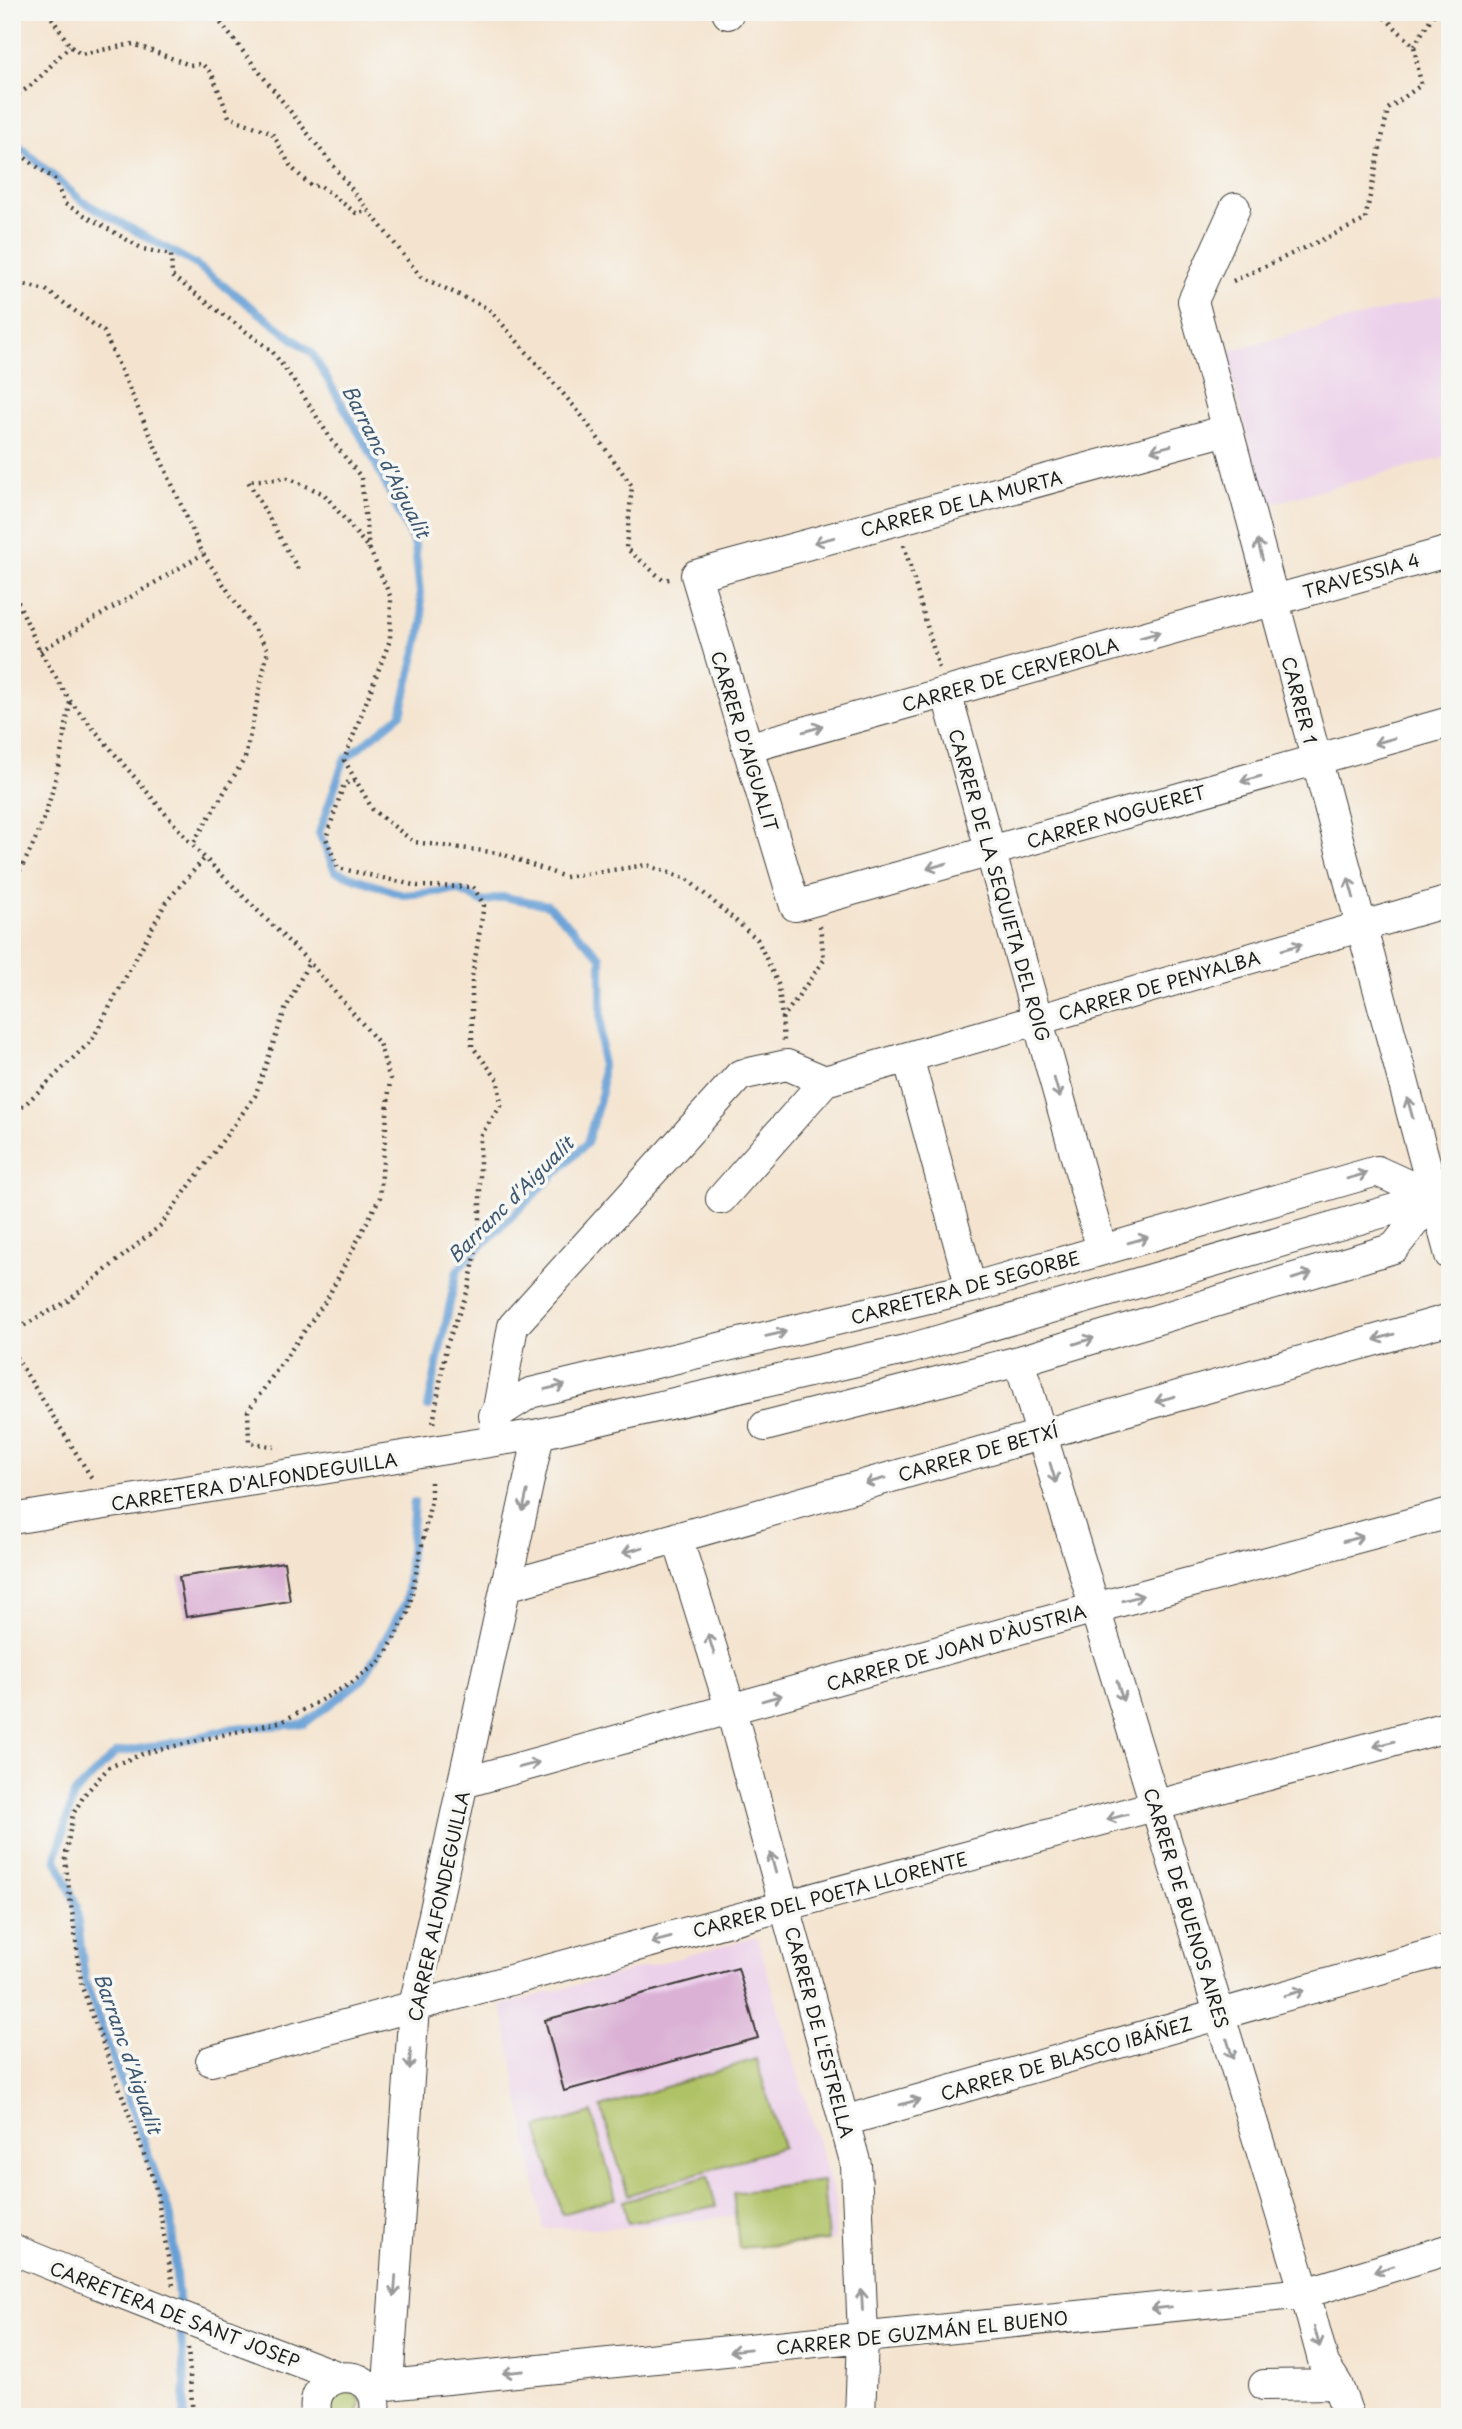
<svg xmlns="http://www.w3.org/2000/svg" width="1462" height="2429" viewBox="0 0 1462 2429" font-family="'Playpen Sans',sans-serif">
	<rect width="100%" height="100%" fill="#f6f6f2"/>
	<filter id="ink" filterUnits="userSpaceOnUse"><feTurbulence type="fractalNoise" baseFrequency=".0143" numOctaves="2"/><feDisplacementMap in="SourceGraphic" scale="14" xChannelSelector="R" yChannelSelector="G"/><feConvolveMatrix kernelMatrix="1 2 1 2 8 2 1 2 1" color-interpolation-filters="sRGB"/></filter>
	<filter id="wash" filterUnits="userSpaceOnUse"><feTurbulence type="fractalNoise" baseFrequency=".00686" numOctaves="4" result="noise"/><feDisplacementMap in="SourceGraphic" scale="28" xChannelSelector="R" yChannelSelector="G"/><feGaussianBlur stdDeviation="1.57" result="paint"/><feColorMatrix in="noise" values="0 0 0 0 0 0 0 0 0 0 0 0 0 0 0 0 0 1.4 0 .05"/><feComposite in="paint" operator="in"/></filter>
	<g filter="url(#wash)">
		<rect width="100%" height="100%" fill="#f4e4cf"/>
		<path fill="#ecd1ea" d="M1450,293V456L1266,505L1225,352Z
			M757,1937L836,2201L835,2240L739,2248L735,2216L626,2228H543L502,2005Z"/>
		<path fill="#b0c266" stroke="#666f41" stroke-width="2" d="M756,2059L783,2147L628,2195L601,2107Z
			M592,2113L616,2198L562,2214L537,2128Z
			M708,2176L716,2206L628,2223L623,2201Z
			M823,2181L828,2241L739,2248L733,2193Z
			M350,2389L361,2401L357,2417H331L329,2396Z"/>
		<g fill="none" stroke-linecap="round" stroke-linejoin="round">
			<path stroke="#67a0d6" stroke-width="8" d="M12,140L82,201L195,264L312,353L370,452L415,546L423,622L401,714L344,760L319,833L335,871L403,895L458,890L482,902L504,897L548,905L601,957L602,1092L587,1143L457,1270L428,1407
				M179,2309L171,2217L85,1981L76,1904L56,1858L74,1794L116,1753L183,1741L233,1728L304,1724L363,1679L406,1602L414,1502
				M180,2322L185,2382L184,2417"/>
		</g>
		<g id="blocks">
			<path fill="#dbb2d6" d="M284,1562L290,1601L186,1617L179,1577Z
				M738,1968L758,2038L564,2091L545,2020Z"/>
		</g>
	</g>
	<g filter="url(#ink)">
		<use href="#blocks" fill-opacity="0" stroke="#3c3a37" stroke-width="2"/>
		<g fill="none" stroke-linecap="round" stroke-linejoin="round">
			<g stroke="#3c3a37" stroke-width="32">
				<path id="minor" d="M728,14V12
					M1235,208L1193,301L1450,1255
					M1227,430L696,575L795,906L1450,722
					M946,692L1102,1250
					M747,748L1450,551
					M908,1057L971,1288
					M721,1199L825,1081L1450,901
					M1019,1361L1305,2293L1324,2364L1337,2384L1349,2417
					M494,1416L530,1393L971,1288L1377,1171L1434,1197
					M495,1425L513,1326L740,1075L787,1065L825,1081
					M765,1426L1019,1361L1394,1248L1434,1197
					M12,1519L539,1434L909,1349L1450,1193
					M677,1537L731,1710L856,2165L863,2337L860,2417
					M506,1586L1450,1319
					M463,1783L1095,1608L1450,1513
					M211,2061L1450,1726
					M844,2121L1450,1949
					M12,2249L96,2283
					M244,2341L339,2377
					M388,2385L414,2006L539,1434
					M1264,2385L1337,2384
					M372,2392L388,2385L1305,2293L1450,2249
					M317,2417C304,2365 387,2363 374,2417"/>
			</g>
			<path stroke="#3c3a37" stroke-width="4.5" stroke-dasharray="2 5" stroke-linecap="butt" d="M48,12L70,46L81,54L133,44L190,65L202,64L212,74L229,117L272,133L291,167L312,187L319,185L356,213L369,211
				M212,12L421,277L489,309L579,412L632,486L626,548L663,580L670,579
				M1414,46L1435,12
				M12,97C36,87 51,63 70,46
				M12,142L24,157L54,179L65,204L143,249L171,255L172,276L272,351L296,384L332,441L361,477L369,549
				M1233,281L1365,220L1388,109L1421,85L1414,46L1379,12
				M12,282L46,290L104,332L203,554L268,650L245,758L192,845L309,962L379,1043L390,1079L380,1197L327,1299L248,1411L249,1442L274,1447
				M904,545L939,668
				M298,569L248,481L288,478L324,494L370,550L391,598L390,640L344,760L373,810L414,842L499,853L565,877L647,865L687,879L757,939L779,986L784,1041
				M12,589L40,651L70,701L192,845
				M40,651L203,554
				M355,780L344,784L326,838L338,868L418,886L473,887L484,905L472,977V1046L498,1080L501,1106L480,1136V1232L468,1290L446,1347L433,1424
				M12,883C49,826 59,769 70,702
				M782,1019L824,960L820,926
				M12,1117L92,1040L166,902L204,859
				M12,1332L68,1301L161,1225L255,1096L285,1010L309,962
				M12,1351L93,1480
				M173,2285L155,2184L82,1987L65,1859L73,1814L85,1794L109,1767L145,1753L283,1721L350,1684L383,1659L408,1613L431,1501V1479
				M188,2348L193,2417"/>
			<use href="#minor" stroke="#fff" stroke-width="30"/>
			<g stroke="#3c3a37" stroke-width="32" stroke-linecap="butt">
				<path id="minor-bridge" d="M96,2283L244,2341"/>
			</g>
			<use href="#minor-bridge" stroke="#fff" stroke-width="30"/>
		</g>
		<defs><path id="oneway-shaft" d="M-6 0H5M1.5-3L5.5 0L1.5 3" fill="none" stroke-width="1.6" stroke-linecap="round" stroke-linejoin="round" transform="scale(1.75)"/></defs>
		<g stroke="#999">
			<use href="#oneway-shaft" transform="translate(1161 448) rotate(165)"/>
			<use href="#oneway-shaft" transform="translate(824 540) rotate(165)"/>
			<use href="#oneway-shaft" transform="translate(1260 550) rotate(-105)"/>
			<use href="#oneway-shaft" transform="translate(1150 635) rotate(-16)"/>
			<use href="#oneway-shaft" transform="translate(813 729) rotate(-16)"/>
			<use href="#oneway-shaft" transform="translate(1384 741) rotate(164)"/>
			<use href="#oneway-shaft" transform="translate(1251 779) rotate(164)"/>
			<use href="#oneway-shaft" transform="translate(937 866) rotate(164)"/>
			<use href="#oneway-shaft" transform="translate(1351 888) rotate(-105)"/>
			<use href="#oneway-shaft" transform="translate(1292 947) rotate(-16)"/>
			<use href="#oneway-shaft" transform="translate(1057 1088) rotate(74)"/>
			<use href="#oneway-shaft" transform="translate(1410 1108) rotate(-105)"/>
			<use href="#oneway-shaft" transform="translate(1357 1176) rotate(-16)"/>
			<use href="#oneway-shaft" transform="translate(1138 1240) rotate(-16)"/>
			<use href="#oneway-shaft" transform="translate(1302 1276) rotate(-17)"/>
			<use href="#oneway-shaft" transform="translate(776 1334) rotate(-13)"/>
			<use href="#oneway-shaft" transform="translate(1384 1337) rotate(164)"/>
			<use href="#oneway-shaft" transform="translate(1084 1341) rotate(-17)"/>
			<use href="#oneway-shaft" transform="translate(555 1387) rotate(-13)"/>
			<use href="#oneway-shaft" transform="translate(1165 1399) rotate(164)"/>
			<use href="#oneway-shaft" transform="translate(1053 1473) rotate(73)"/>
			<use href="#oneway-shaft" transform="translate(875 1481) rotate(164)"/>
			<use href="#oneway-shaft" transform="translate(525 1501) rotate(102)"/>
			<use href="#oneway-shaft" transform="translate(1353 1539) rotate(-15)"/>
			<use href="#oneway-shaft" transform="translate(633 1550) rotate(164)"/>
			<use href="#oneway-shaft" transform="translate(1133 1598) rotate(-15)"/>
			<use href="#oneway-shaft" transform="translate(711 1644) rotate(-107)"/>
			<use href="#oneway-shaft" transform="translate(1120 1691) rotate(73)"/>
			<use href="#oneway-shaft" transform="translate(772 1698) rotate(-16)"/>
			<use href="#oneway-shaft" transform="translate(1384 1744) rotate(165)"/>
			<use href="#oneway-shaft" transform="translate(529 1765) rotate(-15)"/>
			<use href="#oneway-shaft" transform="translate(1117 1817) rotate(165)"/>
			<use href="#oneway-shaft" transform="translate(773 1863) rotate(-105)"/>
			<use href="#oneway-shaft" transform="translate(661 1940) rotate(165)"/>
			<use href="#oneway-shaft" transform="translate(1294 1993) rotate(-16)"/>
			<use href="#oneway-shaft" transform="translate(1230 2049) rotate(73)"/>
			<use href="#oneway-shaft" transform="translate(410 2059) rotate(94)"/>
			<use href="#oneway-shaft" transform="translate(910 2102) rotate(-16)"/>
			<use href="#oneway-shaft" transform="translate(1384 2269) rotate(163)"/>
			<use href="#oneway-shaft" transform="translate(395 2286) rotate(94)"/>
			<use href="#oneway-shaft" transform="translate(862 2300) rotate(-93)"/>
			<use href="#oneway-shaft" transform="translate(1161 2308) rotate(174)"/>
			<use href="#oneway-shaft" transform="translate(1317 2337) rotate(75)"/>
			<use href="#oneway-shaft" transform="translate(740 2350) rotate(174)"/>
			<use href="#oneway-shaft" transform="translate(513 2372) rotate(174)"/>
		</g>
	</g>
	<g text-anchor="middle" dominant-baseline="central" stroke-width="7" stroke-linejoin="round" paint-order="stroke">
		<g font-size="18" fill="#1c1c1c" stroke="#f6f6f2">
			<text transform="translate(961 503) rotate(-15)">CARRER DE LA MURTA</text>
			<text transform="translate(1361 575) rotate(-16)">TRAVESSIA 4</text>
			<text transform="translate(1010 674) rotate(-16)">CARRER DE CERVEROLA</text>
			<text transform="translate(1300 700) rotate(75)">CARRER 1</text>
			<text transform="translate(745 741) rotate(73)">CARRER D'AIGUALIT</text>
			<text transform="translate(1116 816) rotate(-16)">CARRER NOGUERET</text>
			<text transform="translate(1000 885) rotate(74)">CARRER DE LA SEQUIETA DEL ROIG</text>
			<text transform="translate(1159 985) rotate(-16)">CARRER DE PENYALBA</text>
			<text transform="translate(965 1287) rotate(-15)">CARRETERA DE SEGORBE</text>
			<text transform="translate(978 1452) rotate(-16)">CARRER DE BETXÍ</text>
			<text transform="translate(254 1481) rotate(-9)">CARRETERA D'ALFONDEGUILLA</text>
			<text transform="translate(956 1647) rotate(-16)">CARRER DE JOAN D'ÀUSTRIA</text>
			<text transform="translate(830 1894) rotate(-15)">CARRER DEL POETA LLORENTE</text>
			<text transform="translate(438 1906) rotate(-78)">CARRER ALFONDEGUILLA</text>
			<text transform="translate(1187 1908) rotate(73)">CARRER DE BUENOS AIRES</text>
			<text transform="translate(820 2032) rotate(75)">CARRER DE L'ESTRELLA</text>
			<text transform="translate(1066 2058) rotate(-16)">CARRER DE BLASCO IBÁÑEZ</text>
			<text transform="translate(175 2314) rotate(21)">CARRETERA DE SANT JOSEP</text>
			<text transform="translate(922 2332) rotate(-6)">CARRER DE GUZMÁN EL BUENO</text>
		</g>
		<g font-size="19" font-style="italic" fill="#3e5770" stroke="#f6f6f2">
			<text transform="translate(387 461) rotate(63)">Barranc d'Aigualit</text>
			<text transform="translate(510 1199) rotate(-45)">Barranc d'Aigualit</text>
			<text transform="translate(129 2053) rotate(71)">Barranc d'Aigualit</text>
		</g>
	</g>
	<rect width="1462" height="2429" fill="none" stroke="#f6f6f2" stroke-width="42"/>
</svg>
